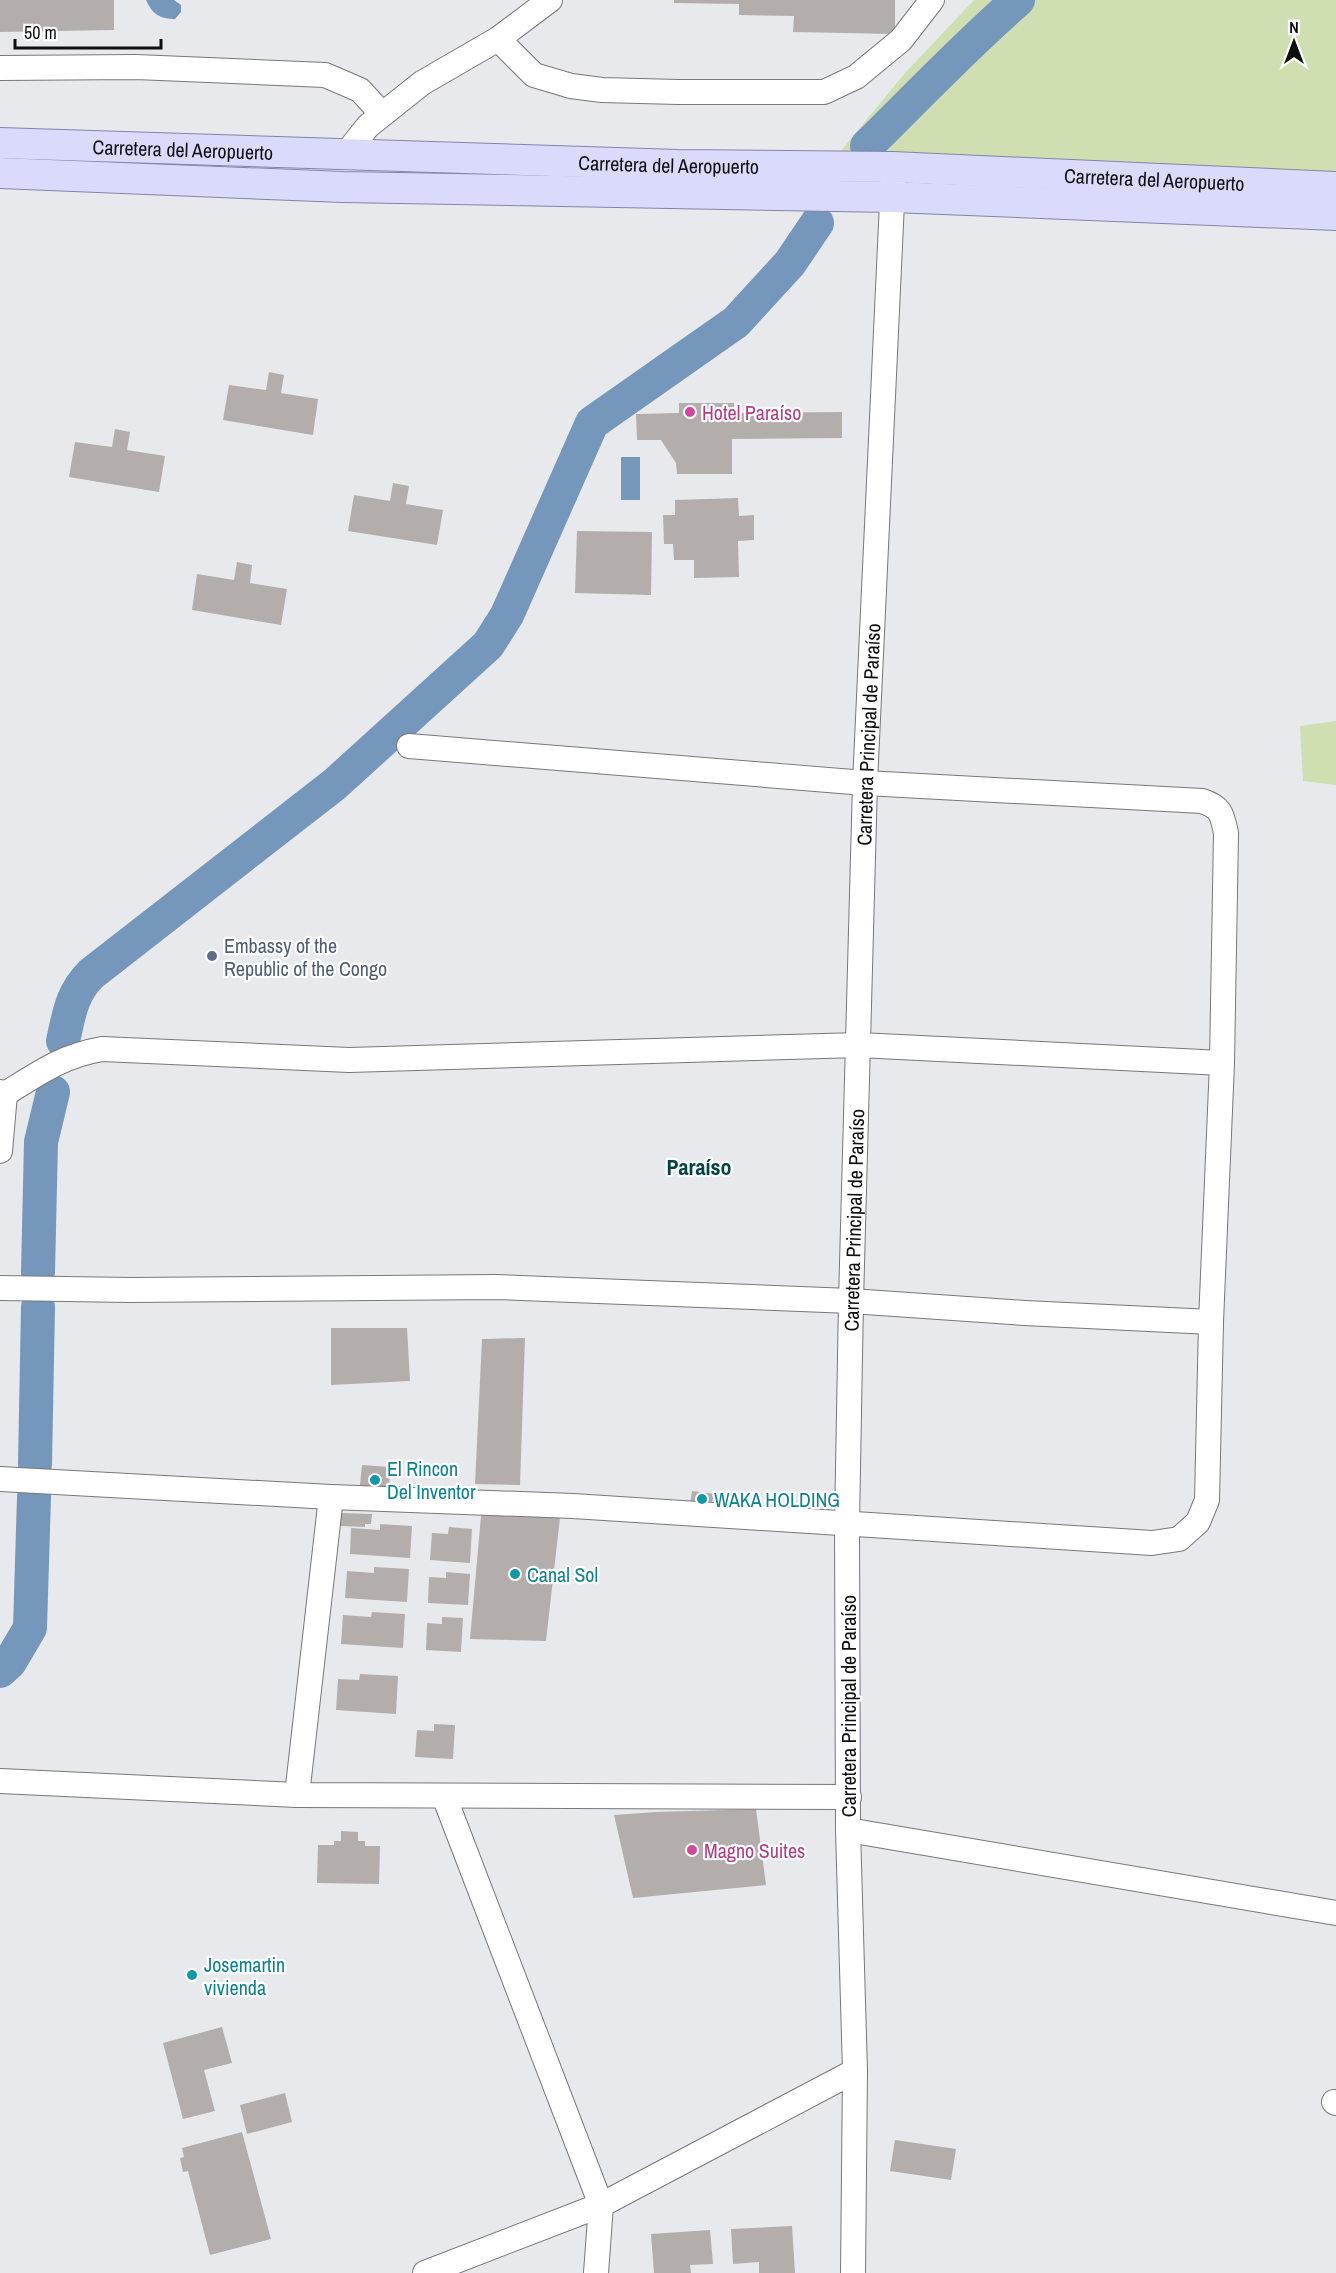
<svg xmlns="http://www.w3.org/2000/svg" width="1336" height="2273" viewBox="0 0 1336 2273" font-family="'Archivo Narrow',sans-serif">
	<rect width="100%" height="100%" fill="#e8e9ed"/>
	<path fill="#d0dfb2" d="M974,0H1336V202L807,192L905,73Z
		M1336,721V785L1303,781L1300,726Z"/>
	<path fill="#7697bc" d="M146,0H174L181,5V12L175,19C160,19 152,14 146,0Z
		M621,457H640V500H621Z"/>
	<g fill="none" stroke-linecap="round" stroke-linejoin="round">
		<path stroke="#7697bc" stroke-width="34" d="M867,146C917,97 965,46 1018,0
			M63,1041C69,1015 71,994 91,974L335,784L488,645L507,615L592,423L736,322L790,263L817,223
			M38,1272L41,1142L53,1092
			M35,1464L38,1307
			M0,1671L10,1662L30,1628L34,1497"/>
	</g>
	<path fill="#b3aeab" d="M0,0H114V30L0,32Z
		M674,0H895V34L793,32L794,16L739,15V4L674,3Z
		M269,372L284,375L281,393L318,399L313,435L223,420L229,385L266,390Z
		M679,403H734V413L842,412V438L732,439V474H677L676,463L661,440H637L636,414L679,413Z
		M115,429L130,432L127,450L165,456L159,492L69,477L75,442L112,447Z
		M393,483L409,486L406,504L443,510L437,545L348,531L354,495L390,501Z
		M738,498L739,516L754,515V540L738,541L739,577L694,578V560H674L673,544H664L663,515H675V500Z
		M577,531L652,532L651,595L575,593Z
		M237,562L252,565L250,583L287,589L281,625L192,610L197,574L234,580Z
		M331,1328H407L410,1381L331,1385Z
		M525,1338L520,1485L475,1484L482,1339Z
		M362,1465L390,1467L389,1496L359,1494Z
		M692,1491L715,1494L710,1507L690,1505Z
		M482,1505L561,1509L546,1641L470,1639Z
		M341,1513L372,1514L371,1524H365V1527L340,1526Z
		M380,1524L412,1526L410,1558L350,1554L351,1528L380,1530Z
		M449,1527L472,1529L470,1563L430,1560L432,1533L448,1534Z
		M374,1567L409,1569L407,1602L345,1598L347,1571L374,1573Z
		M446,1572L470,1574L468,1605L428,1603L429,1577L446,1578Z
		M372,1612L405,1614L403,1648L341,1644L343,1615L371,1617Z
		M442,1617L463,1618L461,1652L426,1650L427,1623L442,1624Z
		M360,1674L398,1676L396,1714L336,1710L338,1679L359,1680Z
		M434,1724L455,1725L453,1759L415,1757L417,1730L434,1731Z
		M756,1809L766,1885L633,1898L614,1815L656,1812Z
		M341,1831L358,1832V1841H365V1846H380L379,1884L317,1883L318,1845H334V1841H341Z
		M222,2027L232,2063L204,2070L215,2111L183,2119L163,2043Z
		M285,2093L292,2122L247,2134L240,2105Z
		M242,2132L271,2239L210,2255L188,2171L183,2172L180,2158L184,2157L182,2148Z
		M895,2140L956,2149L951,2180L890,2171Z
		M792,2226L795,2273H759V2262L733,2264L731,2229Z
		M710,2230L713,2264L690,2265L691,2273H654L651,2234Z"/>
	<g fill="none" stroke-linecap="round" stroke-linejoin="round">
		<g stroke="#77777c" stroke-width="26">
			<g id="minor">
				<path d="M498,39L534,75L571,86L602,90L678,92H824L856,77L901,40L932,0"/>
				<path d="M0,68L136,67L325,75L360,90L382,114"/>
				<path d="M345,155L368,126L422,83L498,39L550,0"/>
				<path d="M0,1092L5,1094C39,1073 62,1056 102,1049L349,1060L859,1045L1222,1063"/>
				<path d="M0,1151L5,1094"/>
				<path d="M0,1288L131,1290L497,1287L851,1301L1025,1313L1211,1322"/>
				<path d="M0,1479L331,1497L573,1506L1152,1543L1179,1539L1198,1522L1207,1500L1211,1322L1222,1063L1226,833C1222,814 1221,807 1202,801L865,783L409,746"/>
				<path d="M0,1781L297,1795L849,1797"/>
				<path d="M297,1795L331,1497"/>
				<path d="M444,1796L601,2205L596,2273"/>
				<path d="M848,1830L1336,1913"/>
				<path d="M1334,2102L1336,2103"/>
				<path d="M425,2273L601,2205L855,2071"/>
				<path id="s1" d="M853,2273L855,2071L848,1830L847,1524L851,1301L865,783L893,181"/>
			</g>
		</g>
		<g stroke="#8284a8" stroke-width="32">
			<g id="major">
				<path id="s2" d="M0,143L678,165L893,167L1336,187"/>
				<path d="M0,173L343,187L892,197L1336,215"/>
			</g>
		</g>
		<use href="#minor" stroke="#fff" stroke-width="24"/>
		<use href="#major" stroke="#dadbfc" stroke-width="30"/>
	</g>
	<g fill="#d1479c" stroke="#fff" stroke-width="2">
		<circle cx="690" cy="412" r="6"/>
		<circle cx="692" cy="1850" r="6"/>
	</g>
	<circle fill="#5c6f8a" stroke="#fff" stroke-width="2" cx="212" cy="956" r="6"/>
	<g fill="#0f9aa8" stroke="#fff" stroke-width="2">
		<circle cx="375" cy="1480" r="6"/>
		<circle cx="702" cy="1499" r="6"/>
		<circle cx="515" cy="1574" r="6"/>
		<circle cx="192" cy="1975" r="6"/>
	</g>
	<g text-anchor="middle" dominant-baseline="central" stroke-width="4.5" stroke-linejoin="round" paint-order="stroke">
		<g font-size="20" fill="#0d0e0f" stroke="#fff">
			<text stroke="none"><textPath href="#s2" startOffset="183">Carretera del Aeropuerto</textPath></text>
			<text stroke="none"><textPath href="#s2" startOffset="669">Carretera del Aeropuerto</textPath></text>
			<text stroke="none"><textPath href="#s2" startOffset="1155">Carretera del Aeropuerto</textPath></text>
			<text stroke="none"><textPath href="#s1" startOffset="1539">Carretera Principal de Paraíso</textPath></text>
			<text stroke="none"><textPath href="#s1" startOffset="1053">Carretera Principal de Paraíso</textPath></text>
			<text transform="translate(848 1706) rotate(-90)">Carretera Principal de Paraíso</text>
		</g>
		<g font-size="20" fill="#b23c85" stroke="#fff" text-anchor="start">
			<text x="702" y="412">Hotel Paraíso</text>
			<text x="704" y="1850">Magno Suites</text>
		</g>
		<g font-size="20" fill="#4e5e75" stroke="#fff" text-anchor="start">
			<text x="224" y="945">Embassy of the<tspan x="224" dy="23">Republic of the Congo</tspan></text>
		</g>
		<g font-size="20" fill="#0d838f" stroke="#fff" text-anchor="start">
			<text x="387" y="1468">El Rincon<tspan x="387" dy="23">Del Inventor</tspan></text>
			<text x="714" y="1499">WAKA HOLDING</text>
			<text x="527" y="1574">Canal Sol</text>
			<text x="204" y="1964">Josemartin<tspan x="204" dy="23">vivienda</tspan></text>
		</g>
		<g font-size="22" font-weight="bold" fill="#044" stroke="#fff">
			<text x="699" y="1167">Paraíso</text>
		</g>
	</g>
	<g transform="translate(1294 42)" stroke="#ffffff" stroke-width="4.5" paint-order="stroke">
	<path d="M0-4.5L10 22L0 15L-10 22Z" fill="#0d0e0f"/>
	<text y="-9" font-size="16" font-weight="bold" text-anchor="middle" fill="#0d0e0f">N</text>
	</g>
	<path d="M15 39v9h146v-9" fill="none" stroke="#0d0e0f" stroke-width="3"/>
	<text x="24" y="39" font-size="18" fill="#0d0e0f" stroke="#ffffff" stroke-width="4.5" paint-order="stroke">50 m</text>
</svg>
